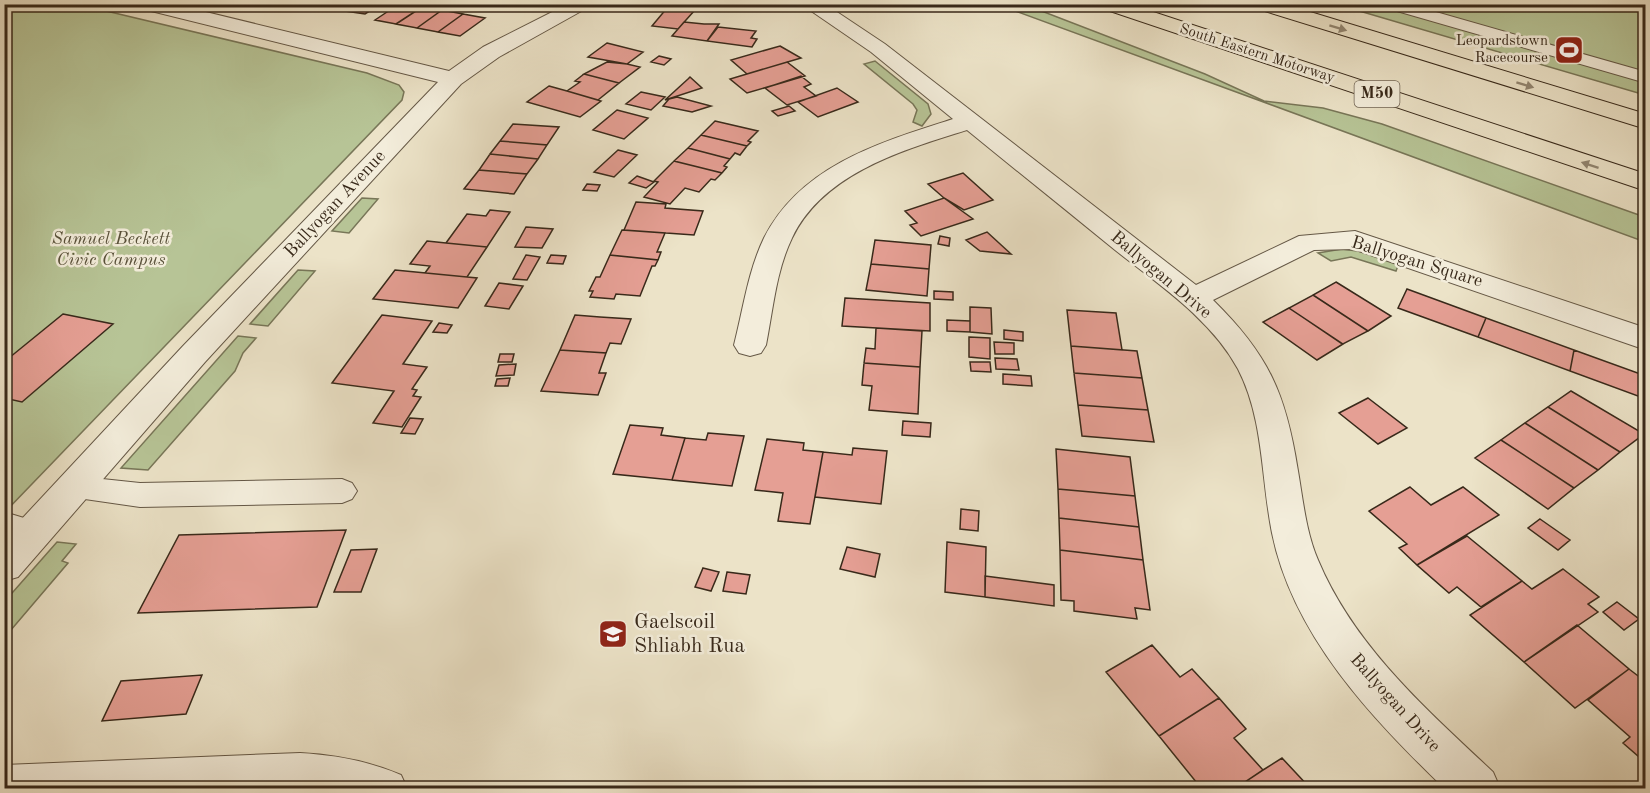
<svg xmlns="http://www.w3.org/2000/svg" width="1650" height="793" viewBox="0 0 1650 793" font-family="'Old Standard TT',serif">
	<rect width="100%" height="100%" fill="#ece3c8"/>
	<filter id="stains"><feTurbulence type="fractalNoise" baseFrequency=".00333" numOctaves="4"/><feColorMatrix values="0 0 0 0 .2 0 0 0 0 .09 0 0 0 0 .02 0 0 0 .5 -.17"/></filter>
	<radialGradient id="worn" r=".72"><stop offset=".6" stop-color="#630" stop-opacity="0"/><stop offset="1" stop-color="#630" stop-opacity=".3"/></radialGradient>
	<path fill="#b7c496" stroke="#787658" stroke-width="1.5" d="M5,5H81L367,73L399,85L404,92L402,100L5,512Z
		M999,5H1026L1205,74L1264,101L1323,108L1382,124L1639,215L1645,217V242Z
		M1339,5H1645V95Z
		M875,61L928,104L931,114L922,126L913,122L917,110L913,104L864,64Z
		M362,198L378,199L349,233L332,231Z
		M1342,249L1372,253L1399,263L1396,271L1351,257L1331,261L1318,253Z
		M298,270L315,271L268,326L250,324Z
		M238,336L256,338L243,353L235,371L148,470L121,468Z
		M57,542L76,544L62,561L68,563L5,637V601Z"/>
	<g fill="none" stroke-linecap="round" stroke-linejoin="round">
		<path fill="#728278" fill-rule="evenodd" d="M1625,4L1646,7V13L1626,6Z"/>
	</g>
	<path fill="#e59f94" stroke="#38291a" stroke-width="1.5" d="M330,4H355L345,11L325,7Z
		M355,4H381L365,14L345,11Z
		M399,4L422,7L396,24L375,20Z
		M422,7L442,10L417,28L396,24Z
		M667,8L694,11L678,29L652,26Z
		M442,10L463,14L438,32L417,28Z
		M463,14L485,18L460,36L438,32Z
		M684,22L704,24H719L707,41L672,36Z
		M718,27L756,31L751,38L757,39L752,47L707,41Z
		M607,43L643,52L627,64L588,57Z
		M780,46L801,58L747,74L731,60Z
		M659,56L671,59L664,65L651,62Z
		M607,62L627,64L640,67L619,83L584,74Z
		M787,62L805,76L747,93L730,79Z
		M584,74L619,83L598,100L567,91L580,82L575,81Z
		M801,76L811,84L804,87L816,96L787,105L765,88Z
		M690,77L702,88L665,100L688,79Z
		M549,86L567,91L601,101L580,117L527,102Z
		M837,88L858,102L818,117L798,102Z
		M641,92L665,97L651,110L626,104Z
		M677,97L711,106L692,112L663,106L669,99Z
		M789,106L795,111L778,116L772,111Z
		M617,110L648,118L624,139L593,130Z
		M715,121L758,131L748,141L751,142L747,146L701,135Z
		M513,124L559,127L547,145L500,141Z
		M701,135L747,146L740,155L735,153L730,159L688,148Z
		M500,141L547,145L538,159L490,154Z
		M688,148L730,159L724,166L727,167L722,173L674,161Z
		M618,150L637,155L614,177L594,172Z
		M490,154L538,159L527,174L479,170Z
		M674,161L722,173L715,180L711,179L699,192L685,188L670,204L644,197L658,182L654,181Z
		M479,170L527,174L514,194L464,189Z
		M963,173L993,200L964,210L944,198L928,184Z
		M637,176L654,182L646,188L629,183Z
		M587,184L600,185L597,191L583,190Z
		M944,198L973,219L921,236L910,225L917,223L905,211Z
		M636,202L666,204L665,208L703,211L694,235L624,230Z
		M490,210L510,212L487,247L446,243L467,214L486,216Z
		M526,227L553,229L542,248L515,247Z
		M622,230L665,233L657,252H661L658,260L610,255Z
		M987,232L1011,254L980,251L966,240Z
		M940,236L950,238L949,246L938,244Z
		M875,240L931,245L929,269L871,264Z
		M427,241L446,243L487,247L467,277L425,273L430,266L410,264Z
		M526,255L540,257L527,280L513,279Z
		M551,255L566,256L563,264L547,263Z
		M610,255L658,260L655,266H652L640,296L616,294L614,299L590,297L593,291H589L596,277H600Z
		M871,264L929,269L927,296L866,290Z
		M395,270L467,277L477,278L458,308L373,299Z
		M1336,282L1391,316L1368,331L1313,295Z
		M499,283L523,286L509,309L485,306Z
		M1407,289L1486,318L1478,337L1398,308Z
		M934,291L953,292V300L934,299Z
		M1313,295L1368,331L1343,344L1289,308Z
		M845,298L930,303V331L842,326Z
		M970,307L991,308L992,334L970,332Z
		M1289,308L1341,343L1343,344L1317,360L1263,322Z
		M1067,310L1116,313L1122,350L1071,346Z
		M63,314L113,324L22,402L4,398V362Z
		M382,315L432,321L403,364L427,367L412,389L417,390L413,396L421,397L402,427L373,423L394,391L332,383Z
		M575,315L600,317L631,319L621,344L610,343L606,353L560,350Z
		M1486,318L1574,350L1570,371L1478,337Z
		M947,320L970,321V332L947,331Z
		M439,323L452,325L447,333L433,332Z
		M876,328L922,331L920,367L864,363L866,348L875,349Z
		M1004,330L1023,332V341L1004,339Z
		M969,337L990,338V359L969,357Z
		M994,342L1014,343V354H995Z
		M1071,346L1137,351L1142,378L1074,373Z
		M560,350L606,353L599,373H606L598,395L541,391Z
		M1574,350L1646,376V399L1570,371Z
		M500,354H514L512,362H498Z
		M995,358L1017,359L1019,370L996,369Z
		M970,362H990L991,372L971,371Z
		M864,363L920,367L918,414L869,410L872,386L862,385Z
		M516,364L514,375L496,376L499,365Z
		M1074,373L1142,378L1148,410L1078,405Z
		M1003,374L1031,376L1032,386L1003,384Z
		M510,378L508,386H495L497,379Z
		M1571,391L1644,434L1620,452L1548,407Z
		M1368,398L1407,428L1378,444L1339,413Z
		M1078,405L1148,410L1154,442L1082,436Z
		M1548,407L1620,452L1598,470L1525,423Z
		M410,418L423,419L415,434L401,433Z
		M903,421L931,423L930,437L902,435Z
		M1525,423L1598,470L1574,488L1501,440Z
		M630,425L663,428L661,435L685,438L672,480L613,474Z
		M708,433L744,436L732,486L672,480L685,438L706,440Z
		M767,439L804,443L803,450L823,452L810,524L778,521L783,493L755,490Z
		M1501,440L1574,488L1548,509L1475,458Z
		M853,448L887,451L881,504L815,497L823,452L852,455Z
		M1056,449L1130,457L1135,496L1058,489Z
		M1410,487L1431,505L1463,487L1499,515L1417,565L1399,548L1407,544L1369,511Z
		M1058,489L1135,496L1139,527L1059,518Z
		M961,509L979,511L978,531L960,529Z
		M1059,518L1139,527L1143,560L1060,550Z
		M1540,519L1570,540L1558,550L1528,528Z
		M346,530L317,607L138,613L179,535Z
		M1467,536L1522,581L1481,607L1457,587L1449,593L1417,565Z
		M947,542L986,547L985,597L945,592Z
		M847,547L880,554L875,577L840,569Z
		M377,549L361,592H334L351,550Z
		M1060,550L1143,560L1150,610L1135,608L1137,619L1074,611V601L1061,600Z
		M703,568L719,572L711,591L695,587Z
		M1563,569L1599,597L1588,604L1598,612L1524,662L1470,615L1522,581L1532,589Z
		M727,572L750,575L746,594L723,591Z
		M985,576L1054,585V606L985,597Z
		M1617,602L1639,619L1624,630L1603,612Z
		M1577,625L1629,669L1575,708L1524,662Z
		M1152,645L1180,677L1192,669L1219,698L1159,736L1106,672Z
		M1629,669L1646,682V763L1623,743L1630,737L1588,700Z
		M202,675L186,714L102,721L121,681Z
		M1219,698L1246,729L1234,738L1263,770L1236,788H1201L1159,736Z
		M1282,758L1310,788H1236L1263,770Z"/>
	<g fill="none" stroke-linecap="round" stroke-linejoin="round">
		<g stroke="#655846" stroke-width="2">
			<path id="lane" d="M1381,4H1408L1646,72V83L1383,7Z
				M74,476L140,483L342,479L352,483L357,491L352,499L342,503L140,507L64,496L59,488L64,480Z
				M4,512L44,524L48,533L44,542L33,546L4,538Z
				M300,753C335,755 369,761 401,775L407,788H4V765Z"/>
		</g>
		<g stroke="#655846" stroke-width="2">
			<path id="street" d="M136,4H173L449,71L483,47L568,4H594L499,57L461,84L205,362L18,577L4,581V538L183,346L438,82L139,8Z
				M801,4H825L885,44L1196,285L1299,236L1355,231L1646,328V350L1353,249L1314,250L1213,300C1269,355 1286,394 1298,471C1303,500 1306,532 1318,560C1354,646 1426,709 1493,772L1500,788H1444C1372,718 1293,636 1272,533C1261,479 1264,419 1238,369C1211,319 1158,284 1115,250C1066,210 1016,170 967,130C903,150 823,173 792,238C776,271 773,310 766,345L761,353L750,356L739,353L734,345C743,310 748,271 764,238C801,165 881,142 953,119L871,52Z"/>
		</g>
		<g stroke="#38291a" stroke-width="2">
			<path id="highway" d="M1098,4H1129L1646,174V191L1101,8Z
				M1252,4H1284L1646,114V129L1255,8Z"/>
		</g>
		<use href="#lane" fill="#f3eddb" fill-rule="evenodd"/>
		<use href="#street" fill="#f3eddb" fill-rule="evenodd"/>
		<use href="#highway" fill="#ece3c8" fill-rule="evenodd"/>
	</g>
	<defs><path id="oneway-solid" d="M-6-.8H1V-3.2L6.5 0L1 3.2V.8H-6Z" transform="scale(1.5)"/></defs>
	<g fill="#928671">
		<use href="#oneway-solid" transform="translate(1338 28) rotate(17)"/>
		<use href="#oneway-solid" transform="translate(1525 85) rotate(17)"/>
		<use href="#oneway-solid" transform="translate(1590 165) rotate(-162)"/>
	</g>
	<defs>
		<g id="stadium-square" transform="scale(1.5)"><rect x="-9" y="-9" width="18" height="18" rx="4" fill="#8f2418" stroke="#f3eddb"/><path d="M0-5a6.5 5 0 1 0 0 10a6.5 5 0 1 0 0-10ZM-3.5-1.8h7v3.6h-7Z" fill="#fff"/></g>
		<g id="school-square" transform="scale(1.5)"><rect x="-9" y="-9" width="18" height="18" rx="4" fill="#8f2418" stroke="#f3eddb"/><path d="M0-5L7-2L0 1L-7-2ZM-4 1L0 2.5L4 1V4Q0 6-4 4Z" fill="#fff"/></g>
	</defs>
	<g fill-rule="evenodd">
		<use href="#stadium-square" x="1569" y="50"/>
		<use href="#school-square" x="613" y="634"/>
	</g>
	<g text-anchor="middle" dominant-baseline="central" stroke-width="5" stroke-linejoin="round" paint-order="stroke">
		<g font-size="15" fill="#38291a" stroke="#f3eddb" text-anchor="end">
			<text x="1548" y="41">Leopardstown<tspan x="1548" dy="17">Racecourse</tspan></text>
		</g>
		<g font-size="15" fill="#38291a" stroke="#f3eddb">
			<text transform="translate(1257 54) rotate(18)">South Eastern Motorway</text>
		</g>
		<rect fill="#f3eddb" stroke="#706454" stroke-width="1.5" x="1354.5" y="81" width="45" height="26" rx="4.5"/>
		<g font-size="16" font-weight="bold" fill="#38291a">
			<text x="1377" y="94">M50</text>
		</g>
		<g font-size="18" fill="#38291a" stroke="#f3eddb">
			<text transform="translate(335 204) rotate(-47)">Ballyogan Avenue</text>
			<text transform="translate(1417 262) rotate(17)">Ballyogan Square</text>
			<text transform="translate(1161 275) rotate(40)">Ballyogan Drive</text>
			<text transform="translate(1395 703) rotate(48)">Ballyogan Drive</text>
		</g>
		<g font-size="18" font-style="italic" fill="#585039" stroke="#f3eddb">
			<text x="111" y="239">Samuel Beckett<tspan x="111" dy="21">Civic Campus</tspan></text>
		</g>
		<g font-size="21" fill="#38291a" stroke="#f3eddb" text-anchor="start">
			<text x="634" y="622">Gaelscoil<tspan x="634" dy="24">Shliabh Rua</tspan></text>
		</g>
	</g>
	<rect width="1650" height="793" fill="none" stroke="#ece3c8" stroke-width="24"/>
	<rect x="6" y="6" width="1638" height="781" fill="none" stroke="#38291a" stroke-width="3"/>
	<rect x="12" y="12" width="1626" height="769" fill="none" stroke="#38291a" stroke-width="1.5"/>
	<rect width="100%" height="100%" filter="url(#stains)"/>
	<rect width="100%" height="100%" fill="url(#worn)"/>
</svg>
